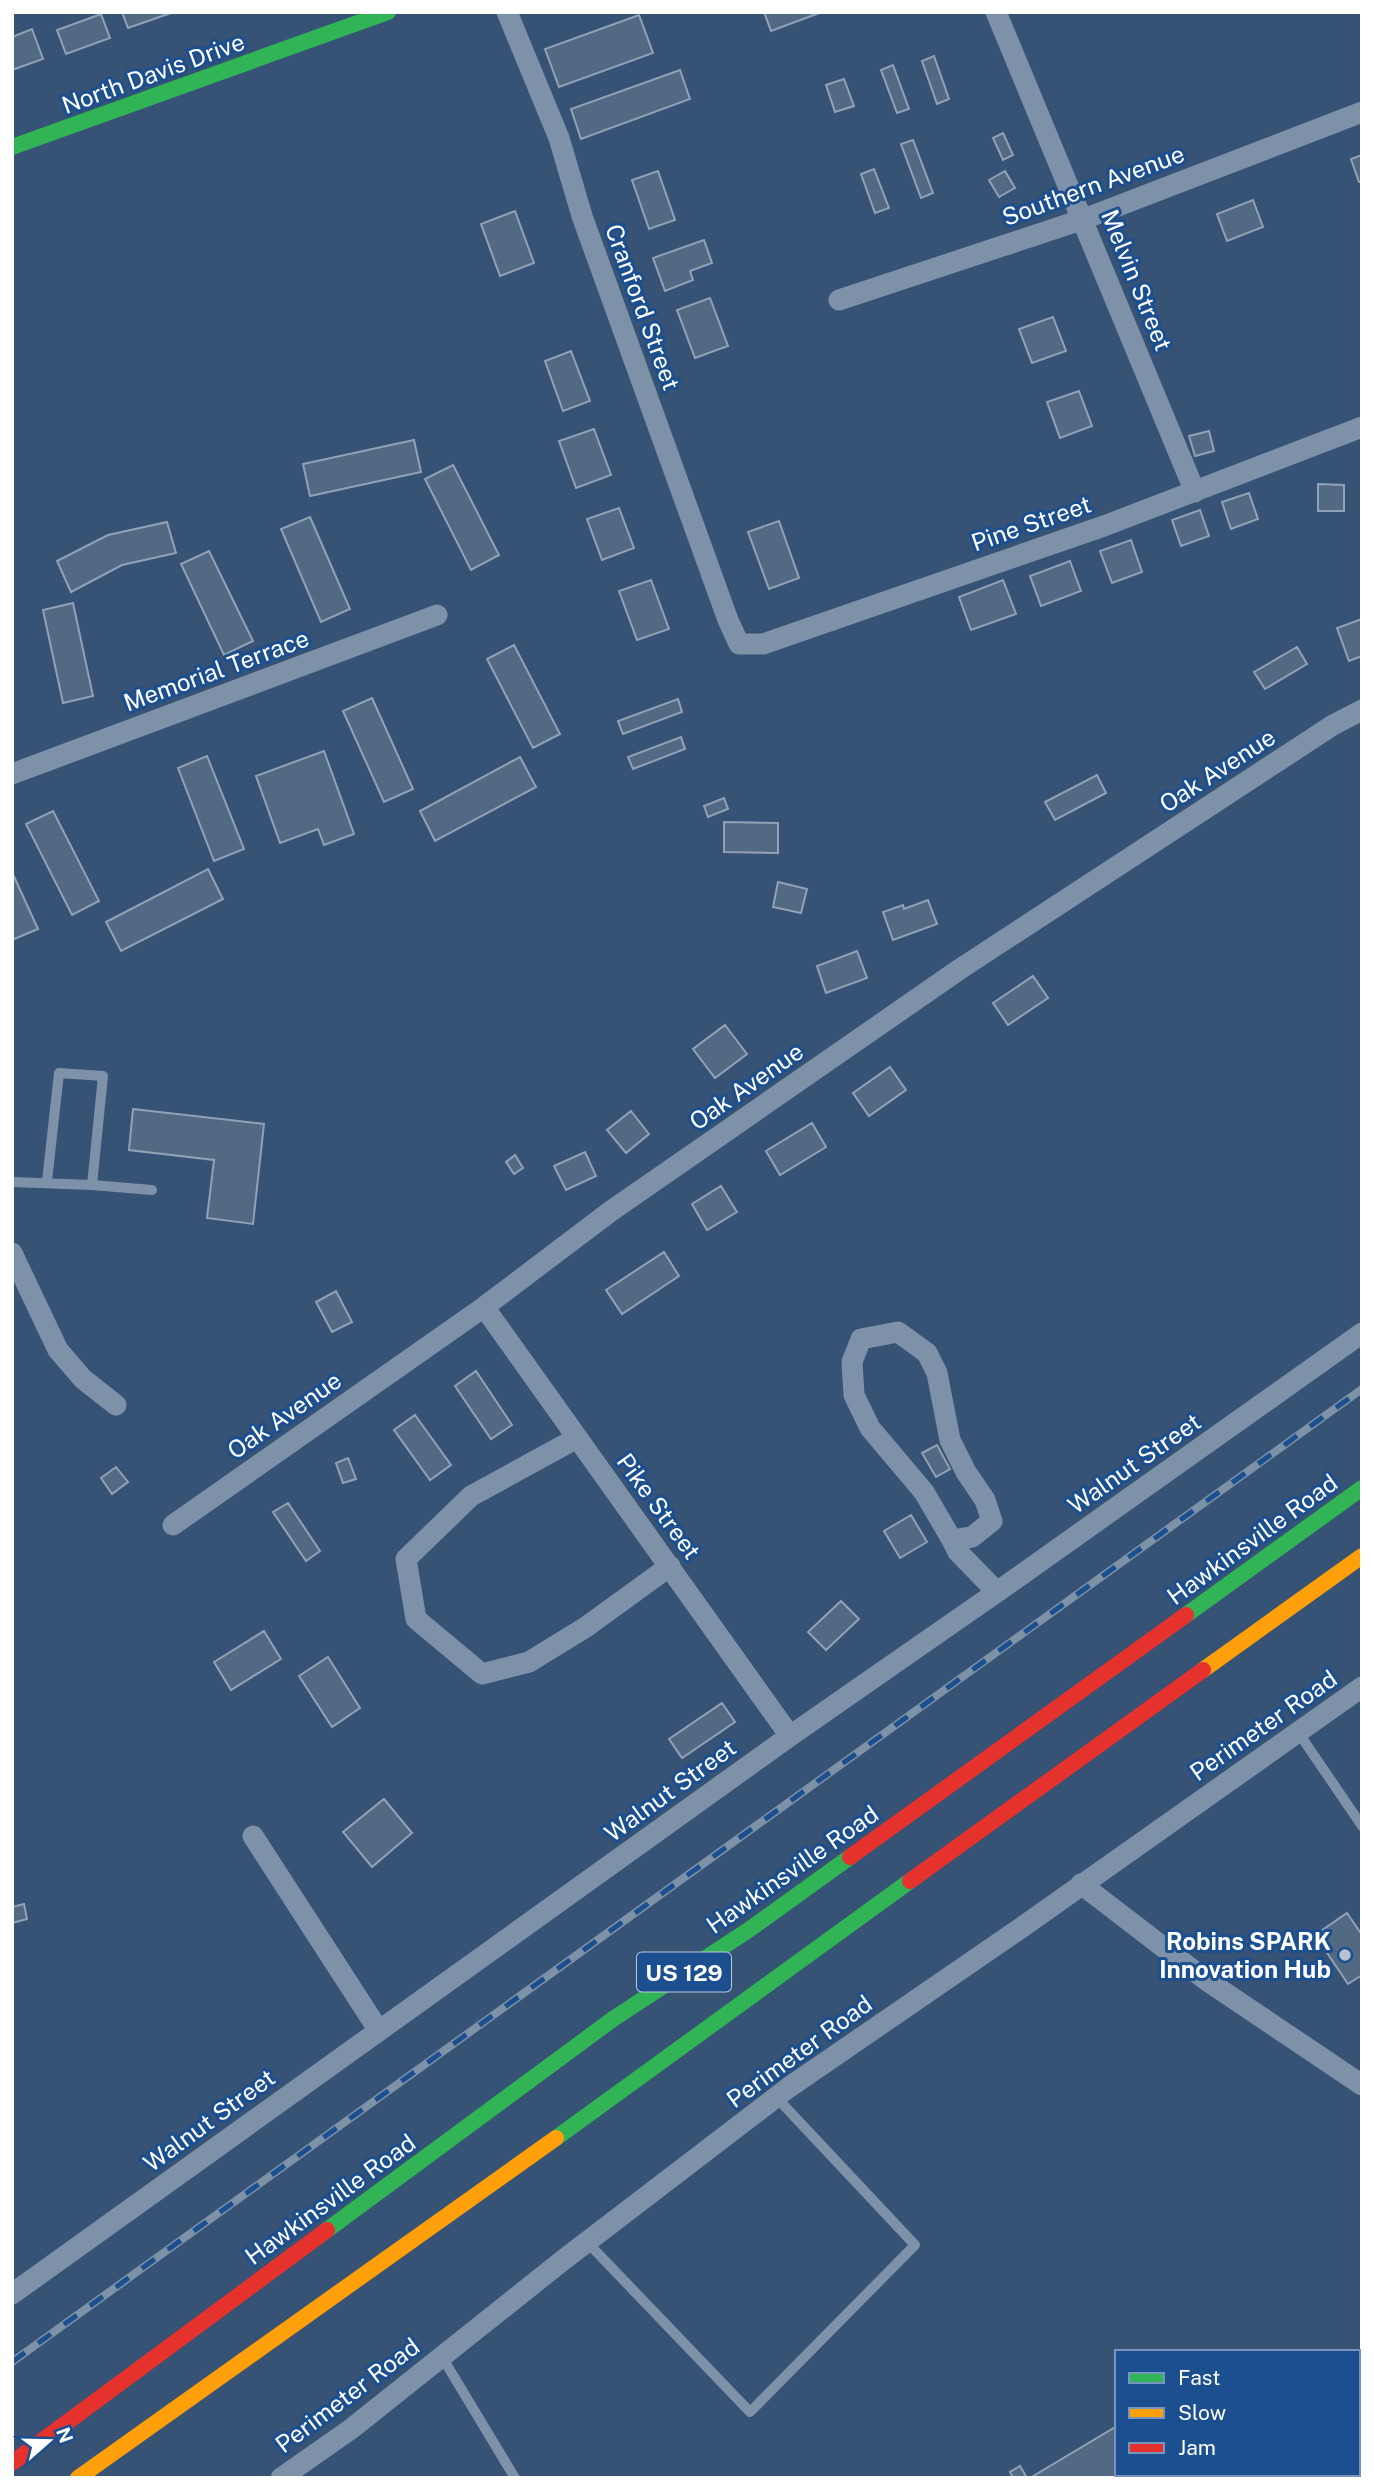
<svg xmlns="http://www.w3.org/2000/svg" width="1374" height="2490" viewBox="0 0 1374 2490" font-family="'Public Sans',sans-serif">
	<rect width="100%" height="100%" fill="#365274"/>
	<path fill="#526984" stroke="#92a2b6" stroke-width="2" d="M122,12H170L171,13L128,28Z
		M764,12H822L771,31Z
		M101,14L110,38L66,54L57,30Z
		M639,15L653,53L559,87L545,49Z
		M32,29L43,59L12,70V37Z
		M934,56L949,99L937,104L922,61Z
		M893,65L909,109L897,113L881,70Z
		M680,70L690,99L581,139L571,109Z
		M844,79L854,106L835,112L826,85Z
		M1003,133L1013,155L1003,160L993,138Z
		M913,140L933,193L921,198L901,144Z
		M1362,155V182H1359L1351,159Z
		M874,169L889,208L875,213L861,174Z
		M658,171L675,220L649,229L632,180Z
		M1005,171L1015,188L999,197L989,180Z
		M1253,200L1263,227L1227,241L1217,214Z
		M515,211L534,263L500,276L481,224Z
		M704,240L712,263L690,271L693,280L665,291L653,258Z
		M710,298L728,346L695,358L677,310Z
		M1053,317L1066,351L1032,363L1019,329Z
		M571,351L590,401L563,411L545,361Z
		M1079,391L1092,426L1060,438L1047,402Z
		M594,429L611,475L576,488L559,441Z
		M1209,431L1214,451L1195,456L1189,436Z
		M414,440L421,472L310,496L303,464Z
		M453,465L499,555L471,570L425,479Z
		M1318,484L1344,485V511H1318Z
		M1249,493L1258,519L1231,529L1222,502Z
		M619,508L634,548L602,560L587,519Z
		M1200,510L1209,536L1181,546L1172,520Z
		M310,517L350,609L321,622L281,529Z
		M779,521L799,578L769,589L748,532Z
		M167,522L176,553L122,565L71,592L57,561L108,535Z
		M1131,540L1142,572L1112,583L1100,551Z
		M209,551L253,641L224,655L181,564Z
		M1070,561L1081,591L1041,606L1030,576Z
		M651,580L669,629L637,640L619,591Z
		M1003,580L1016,614L971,630L959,597Z
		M73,603L93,696L63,703L43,610Z
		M1362,619V656L1349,661L1337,628Z
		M514,645L560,734L533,748L487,659Z
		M1297,647L1307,664L1265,689L1254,672Z
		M372,698L413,789L384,802L343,711Z
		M678,699L682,712L623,734L618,721Z
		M681,737L685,749L633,769L628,757Z
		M324,751L354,834L324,845L318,829L280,843L256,776Z
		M207,756L244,849L214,861L178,768Z
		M520,757L536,787L435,841L420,811Z
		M1097,775L1106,793L1055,820L1045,802Z
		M724,798L728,809L708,817L704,806Z
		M53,811L99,901L72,915L26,824Z
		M724,822L778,823V853L724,852Z
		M208,869L223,899L121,951L106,922Z
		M12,872L38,929L12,940Z
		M778,882L807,889L801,913L773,907Z
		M928,900L937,924L893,940L883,912L903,905L904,909Z
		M857,951L867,978L826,993L817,966Z
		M1033,976L1048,998L1008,1025L993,1003Z
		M725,1025L747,1054L715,1078L693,1049Z
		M890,1067L906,1090L869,1116L853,1093Z
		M133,1109L264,1124L253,1224L207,1218L214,1160L129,1150Z
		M631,1111L649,1134L626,1153L607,1130Z
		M812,1123L826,1147L780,1175L766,1151Z
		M585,1152L596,1176L566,1190L554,1166Z
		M515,1155L523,1168L514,1174L506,1162Z
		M721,1186L737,1212L707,1230L692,1204Z
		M664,1252L679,1276L622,1314L606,1290Z
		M336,1291L352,1322L332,1332L316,1302Z
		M476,1371L512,1425L491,1439L455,1386Z
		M415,1415L451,1465L430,1480L394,1430Z
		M937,1445L950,1469L936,1477L922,1453Z
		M348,1458L356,1479L343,1483L336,1463Z
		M116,1467L128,1482L112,1494L101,1478Z
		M288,1503L320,1551L306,1561L273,1512Z
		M911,1515L927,1542L900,1558L884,1531Z
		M841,1601L859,1619L826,1650L808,1632Z
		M264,1631L281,1659L231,1690L214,1662Z
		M328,1657L360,1708L332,1727L299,1676Z
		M722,1703L735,1722L682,1758L669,1739Z
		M384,1799L412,1833L372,1867L343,1832Z
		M24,1904L27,1919L12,1923V1907Z
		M1347,1913L1362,1935V1975L1348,1984L1315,1935Z
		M1117,2426V2474H1297L1299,2478H1030Z
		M1020,2466L1027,2478H1013L1010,2472Z"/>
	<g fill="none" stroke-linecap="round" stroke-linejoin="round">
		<path stroke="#7d92a8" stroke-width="10" d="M12,1182L92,1185L103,1076L59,1073L47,1181
			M92,1185L152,1190
			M1298,1732L1362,1826
			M587,2242L750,2412L915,2245L776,2097
			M442,2357L515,2478"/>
		<path stroke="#7d92a8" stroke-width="21" d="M507,12L559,138L582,216L728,620L739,644H763L1104,526L1362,427
			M996,12L1195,492
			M839,300L1084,219L1362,112
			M12,774L437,615
			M12,1253L58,1350L83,1379L116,1405
			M484,1307L790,1736
			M898,1332L927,1353L937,1373L950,1440L966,1472L985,1500L992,1521L972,1537L952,1540L924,1492L870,1428L854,1395L852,1362L861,1339Z
			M577,1438L471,1496L406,1559L416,1619L482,1674L529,1662L586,1627L670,1566
			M173,1525L484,1307L611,1211L960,969L1333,725L1362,710
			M952,1540L958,1552L997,1592
			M253,1836L379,2031
			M1081,1884L1206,1980L1362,2085
			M12,2294L790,1736L997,1592L1362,1333
			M281,2478L351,2429L562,2261L788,2088L1018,1930L1362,1687"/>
		<path stroke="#30b455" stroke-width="16" d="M12,147L388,12
			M1186,1615L1362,1488
			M556,2138L910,1881
			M327,2230L613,2019L750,1929L850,1857"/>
		<path stroke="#ff9f0a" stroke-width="16" d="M1203,1670L1362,1556
			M78,2478L556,2138"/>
		<path stroke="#e5322d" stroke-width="16" d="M850,1857L1186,1615
			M910,1881L1203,1670
			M12,2463L327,2230"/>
		<g stroke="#7e92a7" stroke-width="8">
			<path id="rail" d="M12,2362L1362,1389"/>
		</g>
		<use href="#rail" stroke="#1b4f8f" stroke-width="5" stroke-dasharray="16" stroke-linecap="butt"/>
	</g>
	<circle fill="#b9c2ce" stroke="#1b4f8f" stroke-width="2.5" cx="1345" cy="1955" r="7"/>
	<g text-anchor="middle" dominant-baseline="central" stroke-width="6" stroke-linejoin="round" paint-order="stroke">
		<rect fill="#1b4f8f" stroke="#bbcadd" stroke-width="2" x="637" y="1952.5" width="94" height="39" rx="5"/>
		<g font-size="23" font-weight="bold" fill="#fff">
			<text x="684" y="1972">US 129</text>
		</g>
		<g font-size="24" fill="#fff" stroke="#1b4f8f">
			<text transform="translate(153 73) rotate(-20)">North Davis Drive</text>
			<text transform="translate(1093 185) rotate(-20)">Southern Avenue</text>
			<text transform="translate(1137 280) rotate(68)">Melvin Street</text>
			<text transform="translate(643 307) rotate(70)">Cranford Street</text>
			<text transform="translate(1031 523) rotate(-19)">Pine Street</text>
			<text transform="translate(216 670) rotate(-20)">Memorial Terrace</text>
			<text transform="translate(1217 770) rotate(-33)">Oak Avenue</text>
			<text transform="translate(746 1086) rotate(-35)">Oak Avenue</text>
			<text transform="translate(284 1415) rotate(-35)">Oak Avenue</text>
			<text transform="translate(1134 1463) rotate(-35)">Walnut Street</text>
			<text transform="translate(659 1506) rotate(54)">Pike Street</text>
			<text transform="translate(1252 1539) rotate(-36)">Hawkinsville Road</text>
			<text transform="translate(1263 1725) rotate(-35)">Perimeter Road</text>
			<text transform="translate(670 1790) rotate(-36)">Walnut Street</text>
			<text transform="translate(792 1869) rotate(-35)">Hawkinsville Road</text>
			<text transform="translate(799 2051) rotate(-36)">Perimeter Road</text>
			<text transform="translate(209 2120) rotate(-36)">Walnut Street</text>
			<text transform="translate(330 2199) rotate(-36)">Hawkinsville Road</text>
			<text transform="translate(347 2395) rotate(-37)">Perimeter Road</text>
		</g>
		<g font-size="24" font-weight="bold" fill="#fff" stroke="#1b4f8f" text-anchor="end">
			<text x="1331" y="1941">Robins SPARK<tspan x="1331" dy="28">Innovation Hub</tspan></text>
		</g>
	</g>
	<rect width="1374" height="2490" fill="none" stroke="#ffffff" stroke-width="28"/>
	<rect x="1115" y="2350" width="245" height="126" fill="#1b4f8f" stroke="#7695bc" stroke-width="2"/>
	<rect x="1129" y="2373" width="35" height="10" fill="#30b455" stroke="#7695bc" stroke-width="2"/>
	<text x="1178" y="2385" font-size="21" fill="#ffffff">Fast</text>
	<rect x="1129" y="2408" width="35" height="10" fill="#ff9f0a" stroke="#7695bc" stroke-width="2"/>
	<text x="1178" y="2420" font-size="21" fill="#ffffff">Slow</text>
	<rect x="1129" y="2443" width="35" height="10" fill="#e5322d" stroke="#7695bc" stroke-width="2"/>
	<text x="1178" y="2455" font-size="21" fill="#ffffff">Jam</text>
	<g transform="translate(49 2441) rotate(70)" stroke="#1b4f8f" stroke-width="5" paint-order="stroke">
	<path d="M0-5L12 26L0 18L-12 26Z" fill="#ffffff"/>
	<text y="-10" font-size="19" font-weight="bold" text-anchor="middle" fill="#ffffff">N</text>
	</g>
</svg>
